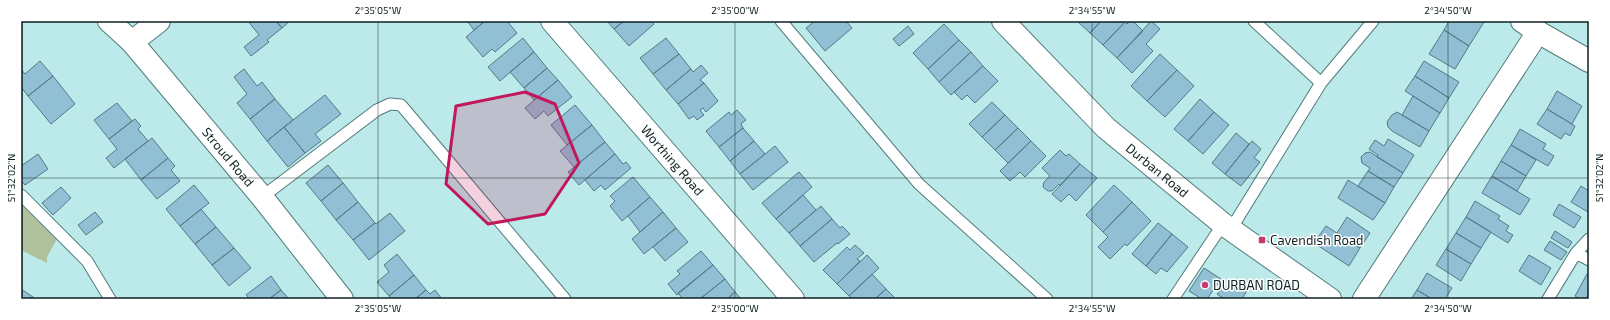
<svg xmlns="http://www.w3.org/2000/svg" width="1610" height="320" viewBox="0 0 1610 320" font-family="'Exo 2',sans-serif">
	<rect width="100%" height="100%" fill="#bce9e9"/>
	<path fill="#afc29c" d="M21,198L58,237L47,257V263L21,250Z"/>
	<path fill="#91bfd4" stroke="#567888" d="M248,21H276L282,28L267,40L269,42L251,56L244,47L259,35Z
		M276,21H290L282,28Z
		M467,21H485L474,30Z
		M485,21H507L517,33L495,52L492,49L483,57L466,37Z
		M607,21H624L614,29Z
		M624,21H652L654,24L629,46L614,29Z
		M815,21H846L852,28L825,51L806,28Z
		M1077,21H1101L1090,33Z
		M1101,21L1125,22L1103,45L1090,33Z
		M1130,21H1133L1143,31L1117,58L1103,45L1125,22L1127,24Z
		M1151,21L1160,29L1146,44L1153,51L1132,73L1117,58Z
		M1449,21H1481L1484,22L1469,46L1444,30Z
		M944,24L959,40L928,69L913,53Z
		M908,26L914,34L899,46L893,39Z
		M1444,30L1469,46L1455,69L1429,54Z
		M523,38L534,52L500,81L488,67Z
		M666,38L679,54L653,74L640,58Z
		M959,40L971,52L939,82L928,69Z
		M534,52L547,68L524,88L510,72Z
		M971,52L983,66L951,95L939,82Z
		M679,54L691,69L666,90L653,74Z
		M1160,54L1177,70L1147,101L1131,86Z
		M40,61L53,76L28,96L21,87V69L25,74Z
		M1424,61L1459,82L1449,98L1415,76Z
		M701,65L708,73L700,80L704,83L678,104L666,90L691,69L693,72Z
		M983,66L998,81L975,103L967,95L962,100L954,92Z
		M547,68L558,80L534,100L524,88Z
		M244,69L257,86L262,82L275,99L250,119L237,103L247,94L234,77Z
		M1177,70L1194,86L1165,117L1147,101Z
		M53,76L75,104L51,124L28,96Z
		M1415,76L1449,98L1440,113L1405,91Z
		M558,80L572,97L548,116L544,111L535,119L525,108Z
		M704,83L718,101L706,112L703,108L700,110L704,115L697,120L694,116L689,119L678,104Z
		M1557,91L1582,106L1572,124L1547,109Z
		M325,95L341,114L315,134L321,141L305,153L284,127Z
		M1413,96L1440,113L1429,131L1402,115Z
		M275,99L293,120L267,141L250,119Z
		M1200,99L1214,112L1188,141L1174,129Z
		M992,102L1005,115L982,137L969,124Z
		M117,103L132,121L109,139L94,120Z
		M575,105L592,125L567,145L551,125Z
		M1547,109L1575,126L1570,136L1565,133L1561,139L1537,124Z
		M737,110L746,120L741,124L743,128L719,147L706,131L729,112L731,115Z
		M1214,112L1229,125L1203,154L1188,141Z
		M1397,112L1429,131L1420,147L1392,131L1388,127L1387,122L1392,115Z
		M1005,115L1018,128L995,150L982,137Z
		M135,119L141,126L138,129L148,141L114,168L106,158L117,149L109,139Z
		M592,125L605,142L574,167L560,151Z
		M284,127L305,153L288,167L267,141Z
		M743,128L754,141L730,161L719,147Z
		M1018,128L1031,141L1008,163L995,150Z
		M1520,129L1546,144L1543,149L1554,156L1548,166L1511,145Z
		M1236,133L1249,144L1225,174L1212,163Z
		M152,138L168,158L141,180L125,159Z
		M1388,139L1414,155L1403,173L1377,157L1378,155L1369,149L1375,140L1384,146Z
		M754,141L765,154L740,174L730,161Z
		M1031,141L1046,156L1025,177L1020,172L1010,181L1000,171Z
		M1252,141L1261,149L1254,158L1260,162L1241,186L1225,174Z
		M605,142L615,154L579,185L568,172Z
		M1511,145L1536,160L1526,176L1501,161Z
		M775,146L788,162L753,190L740,174Z
		M1060,150L1066,156L1069,154L1080,164L1060,186L1059,184L1052,191H1048L1043,187L1044,182L1050,176L1042,168Z
		M1370,152L1403,173L1394,187L1368,171L1370,168L1362,163L1361,157L1365,153Z
		M38,154L48,169L25,185L21,180V166Z
		M615,154L623,164L626,162L631,168L605,190L601,185L594,191L585,180Z
		M168,158L175,166L171,170L180,181L157,199L141,180Z
		M1501,161L1526,176L1517,191L1492,176Z
		M1080,164L1097,178L1076,201L1069,194L1061,202L1052,194Z
		M328,165L343,183L321,201L306,183Z
		M1368,171L1394,187L1385,203L1358,186Z
		M799,172L812,187L776,219L762,203Z
		M1492,176L1530,199L1520,215L1482,193Z
		M633,177L650,197L622,221L610,206L615,201L610,196Z
		M1348,180L1385,203L1373,220L1338,198Z
		M343,183L358,202L336,220L321,201Z
		M194,185L209,203L180,226L166,209Z
		M1114,185L1132,202L1103,232L1086,215Z
		M1581,186L1589,191L1588,212L1571,202Z
		M61,187L71,198L53,215L42,203Z
		M803,195L816,210L789,233L776,219Z
		M650,197L663,212L640,232L628,216Z
		M1475,201L1500,216L1498,219L1509,226L1506,231L1513,235L1508,243L1466,217Z
		M358,202L375,223L353,240L336,220Z
		M1132,202L1151,221L1127,246L1125,244L1110,259L1098,247L1108,237L1103,232Z
		M1559,204L1581,217L1574,228L1553,215Z
		M821,206L832,219L800,246L789,233Z
		M201,209L216,227L195,244L180,226Z
		M95,212L103,222L86,235L78,225Z
		M663,212L676,228L644,254L632,239Z
		M390,213L405,231L369,260L353,240L375,223L376,224Z
		M1347,217L1370,233L1360,248L1337,233Z
		M1466,217L1491,232L1481,248L1456,233Z
		M832,219L840,228L842,226L850,234L838,244L837,243L814,262L800,246Z
		M1158,223L1172,234L1146,266L1132,254Z
		M1326,226L1360,248L1349,266L1314,243Z
		M216,227L234,248L212,265L195,244Z
		M676,228L688,242L665,261L653,247Z
		M1555,231L1572,242L1568,248L1551,238Z
		M1456,233L1481,248L1471,264L1446,249Z
		M1172,234L1188,247L1167,272L1161,268L1156,274L1146,266Z
		M1550,241L1567,252L1561,260L1544,250Z
		M855,245L864,253L857,259L860,261L837,284L823,270L847,247L850,250Z
		M234,248L251,268L229,286L212,265Z
		M1446,249L1471,264L1461,281L1436,265Z
		M701,251L713,265L677,295L668,284L680,274L677,271Z
		M397,254L414,275L389,296L377,282L389,272L384,265Z
		M867,255L879,268L849,296L837,284Z
		M1529,255L1551,268L1541,285L1519,271Z
		M713,265L725,279L700,299H683L678,293Z
		M1204,268L1221,279L1207,299H1202L1189,291Z
		M1427,273L1452,288L1445,299H1432L1417,290Z
		M872,274L886,289L875,299H852L849,296Z
		M1587,274L1589,275V293L1586,299H1580L1575,296Z
		M414,275L426,290L415,299H391L389,296Z
		M271,276L281,290L269,299H250L246,295Z
		M725,279L735,292L727,299L701,298Z
		M1238,282L1248,289L1242,299H1224L1217,294L1224,286L1232,291Z
		M21,289L36,299H21Z
		M886,289L896,299H875Z
		M281,290L289,299H269Z
		M426,290L430,294L435,290L442,299H415Z
		M1417,290L1432,299H1411Z
		M735,292L741,299H727Z"/>
	<g fill="none" stroke-linecap="round" stroke-linejoin="round">
		<g stroke="#527c7c" stroke-width="13">
			<path id="lane" d="M781,21L919,184L1047,299
				M1254,21L1321,83
				M21,195L87,261L110,299
				M262,197L377,110L390,104L401,105L565,299
				M1231,229L1321,83L1373,21
				M1576,253L1589,260
				M1173,299L1223,224
				M1548,299L1576,253L1589,239"/>
		</g>
		<g stroke="#527c7c" stroke-width="24">
			<g id="street">
				<path id="s1" d="M109,21L132,42L262,197L342,299"/>
				<path id="s2" d="M552,21L793,299"/>
				<path id="s3" d="M1003,21L1106,128L1223,224L1330,299"/>
				<path d="M1522,21L1538,32L1589,61"/>
				<path d="M132,42L159,21"/>
				<path d="M1364,299L1538,32"/>
			</g>
		</g>
		<use href="#lane" stroke="#fff" stroke-width="11"/>
		<use href="#street" stroke="#fff" stroke-width="22"/>
	</g>
	<path fill="#c2185b" fill-opacity="0.2" stroke="#c2185b" stroke-width="3" stroke-linejoin="round" d="M525,92L555,104L579,163L545,214L488,224L446,184L456,106Z"/>
	<path fill="none" stroke="#102121" stroke-width="1" stroke-opacity="0.45" d="M22,21V299M378,21V299M735,21V299M1092,21V299M1448,21V299M21,178H1589"/>
	<g fill="#c53b71" stroke="#fff" stroke-width="1.5">
		<rect x="1258" y="236" width="8" height="8" rx="2"/>
		<circle cx="1205" cy="285" r="4"/>
	</g>
	<g text-anchor="middle" dominant-baseline="central" stroke-width="3" stroke-linejoin="round" paint-order="stroke">
		<g font-size="13" fill="#102121" stroke="#fff">
			<text stroke="none"><textPath href="#s1" startOffset="181">Stroud Road</textPath></text>
			<text stroke="none"><textPath href="#s2" startOffset="184">Worthing Road</textPath></text>
			<text stroke="none"><textPath href="#s3" startOffset="215">Durban Road</textPath></text>
		</g>
		<g font-size="13" fill="#102121" stroke="#fff" text-anchor="start">
			<text x="1270" y="240">Cavendish Road</text>
			<text x="1213" y="285">DURBAN ROAD</text>
		</g>
	</g>
	<rect width="1610" height="320" fill="none" stroke="#ffffff" stroke-width="44"/>
	<rect x="22" y="22" width="1566" height="276" fill="none" stroke="#102121" stroke-width="1.5"/>
	<g font-size="10" text-anchor="middle" fill="#102121">
		<text x="378" y="14">2°35'05"W</text>
		<text x="735" y="14">2°35'00"W</text>
		<text x="1092" y="14">2°34'55"W</text>
		<text x="1448" y="14">2°34'50"W</text>
		<text transform="translate(11 178) rotate(-90)" y="4">51°32'02"N</text>
		<text transform="translate(1599 178) rotate(-90)" y="4">51°32'02"N</text>
		<text x="378" y="312">2°35'05"W</text>
		<text x="735" y="312">2°35'00"W</text>
		<text x="1092" y="312">2°34'55"W</text>
		<text x="1448" y="312">2°34'50"W</text>
	</g>
</svg>
